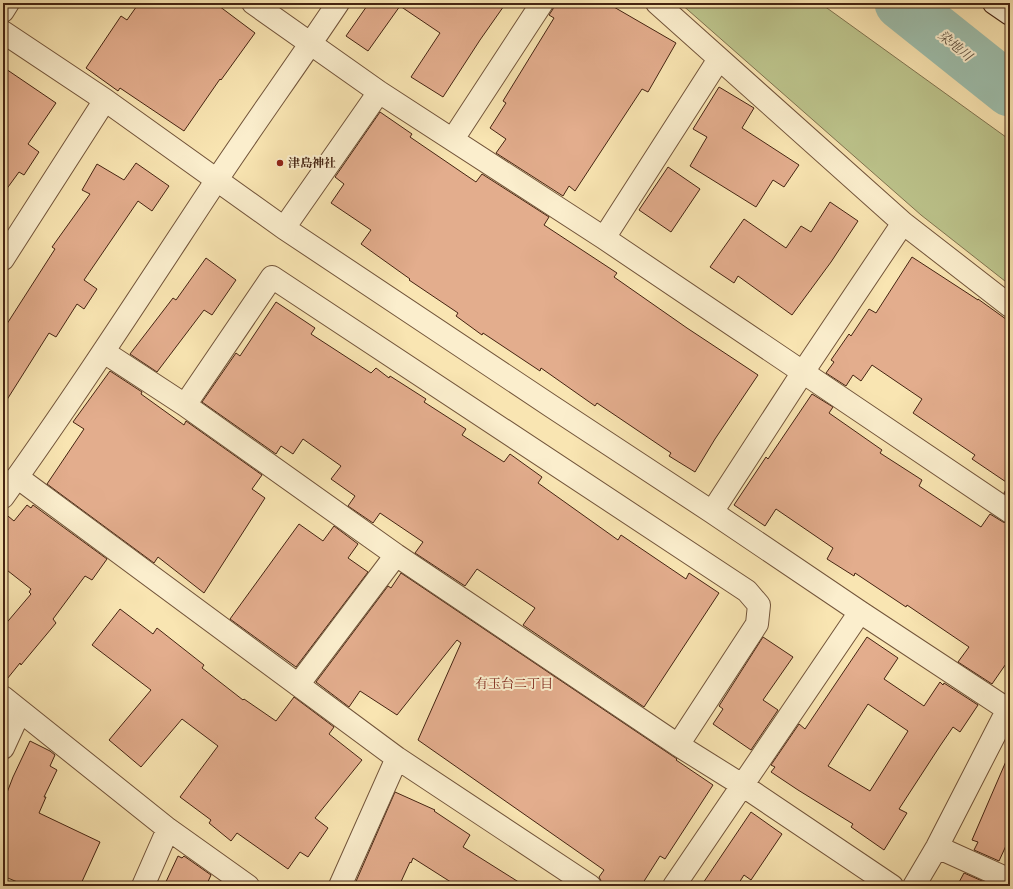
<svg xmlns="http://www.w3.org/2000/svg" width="1013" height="889" viewBox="0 0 1013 889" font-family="Cardo,'Noto Serif JP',serif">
	<rect width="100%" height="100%" fill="#f9e5b2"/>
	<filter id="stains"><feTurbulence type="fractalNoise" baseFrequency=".005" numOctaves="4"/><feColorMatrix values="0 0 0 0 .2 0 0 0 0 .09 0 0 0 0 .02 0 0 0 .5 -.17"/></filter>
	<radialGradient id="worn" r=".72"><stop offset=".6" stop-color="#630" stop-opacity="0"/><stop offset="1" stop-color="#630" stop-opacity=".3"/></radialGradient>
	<path fill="#bdc58d" stroke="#817450" d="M680,3H820L1010,140V285L921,215Z"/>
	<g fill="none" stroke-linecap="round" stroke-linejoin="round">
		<path stroke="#9ebfad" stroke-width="53" d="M901,3L1010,90"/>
	</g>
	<path fill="#e3ad8d" stroke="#452412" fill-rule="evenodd" d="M139,3H215L255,33L221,80L220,79L184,131L120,88L118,91L86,68L121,16L127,20Z
		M369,3H506L480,40L443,97L411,77L440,33L400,6L368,51L346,36Z
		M554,3H607L676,43L648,92L642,89L575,191L569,186L563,196L496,153L506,139L490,128L506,103L503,101L554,18L549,15L553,9Z
		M3,67L56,103L28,144L39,152L24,175L19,172L3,194Z
		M719,87L754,108L742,128L799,165L784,187L773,180L756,207L690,166L707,137L693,129Z
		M380,112L412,134L410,137L476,182L482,174L549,217L544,225L617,273L614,277L687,328L758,375L715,439L695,472L669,456L671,453L597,403L595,406L541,368L540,371L483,333L482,335L456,316L458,313L409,280L410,279L361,244L371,230L331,203L344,184L335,177Z
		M136,163L169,186L152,211L138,201L84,280L97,289L84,309L77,304L56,337L49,333L3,406V330L55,249L52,247L90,194L82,190L97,164L124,180Z
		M668,167L700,189L671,232L639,210Z
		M830,202L858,221L831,262L792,315L738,276L734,283L710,267L744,219L786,248L801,226L811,232Z
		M912,257L978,300V299L1010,322V497L1004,493L1009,484L972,459L975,455L913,413L922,399L872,365L861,381L853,375L846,386L826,373L834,362L831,360L849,334L851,336L869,309L876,313Z
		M206,258L236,280L212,315L204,310L157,372L130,354L173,298L176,300Z
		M276,302L315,328L311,334L371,373L376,368L389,378L390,376L426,399L424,402L466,429L462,435L504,462L510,454L542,477L538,483L618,540L621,535L686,579L689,573L719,593L644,707L523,625L535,608L477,569L465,586L415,553L423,542L380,513L373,523L348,506L355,496L331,479L341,466L303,439L293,454L281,446L276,454L202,402L236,353L240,356Z
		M110,371L142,392L141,394L184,425L186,421L262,475L252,489L265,498L204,593L158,557L154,563L47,484L84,429L73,422Z
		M812,394L833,407L829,413L882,450L880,453L922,480L919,486L981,527L990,514L1003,522L1010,524V658L992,684L958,662L969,647L907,605L906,607L855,573L854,576L827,559L833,548L776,509L765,526L734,505L766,457L768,459Z
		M27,505L31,508L33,505L107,559L92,580L85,576L53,619L56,623L21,665L20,663L3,684V627L31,594L29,592L31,589L3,567V512L14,521Z
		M299,524L323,541L334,526L358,544L348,558L368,572L296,667L230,619Z
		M401,573L677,759L676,760L713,785L665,859L660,856L641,886H602L601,881L599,877L604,870L418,740L461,643L457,640L397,715L360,691L349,707L316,682L388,586L391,588Z
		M120,609L153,634L157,628L204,665L202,668L243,700L244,699L276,721L294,697L334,727L329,734L362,760L315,818L328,828L308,857L300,852L288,869L237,833L231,841L209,823L211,820L180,797L218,746L182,719L141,767L109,740L151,690L92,645Z
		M763,637L793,657L763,700L778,710L751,750L713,724L723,709L719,706Z
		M867,637L898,658L884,679L924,706L940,682L943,685L944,683L978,705L960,732L953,727L940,746L899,809L907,813L884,850L851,827L853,824L798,790L771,772L775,767L771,765L799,724L805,729ZM868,704L908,731L870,791L828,766Z
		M30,741L50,751L55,755L50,766L57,770L44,797H46L39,813L100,842L80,886H27L3,876V803L13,777Z
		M1010,752V837L999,861L974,850L978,842L972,840Z
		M395,792L435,810L434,811L470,835L463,847L525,886H457L413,858L411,863L410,862L399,886H354Z
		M751,812L782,834L751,880L744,875L737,886H701Z
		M178,856L182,858L184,856L211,875L206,886H164Z
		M964,873L989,884V886H957Z"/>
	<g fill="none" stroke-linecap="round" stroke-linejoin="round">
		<g stroke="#72543a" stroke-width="24">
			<path id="street" d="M253,3L379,92L604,238L1010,512
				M657,3L903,223L1010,306
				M3,11L8,3
				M3,32L105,100L284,228L551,406L712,512L860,612L1010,711
				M453,139L542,3
				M284,228L379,92
				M604,238L719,59
				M3,259L105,100
				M104,352L185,405L396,555L678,745L742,785L892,886
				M185,405L272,277L747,591L759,605L757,624L678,745
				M17,477L397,758L590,886
				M3,497C77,394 146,287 216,181C256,121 298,63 338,3
				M712,512L803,372L903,223
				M298,685L396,555
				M3,697L168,829L248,886
				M3,748L20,711
				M937,847L1010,880
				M143,886L168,829
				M340,886L397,758
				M674,886L860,612
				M914,886L937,847L1010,705"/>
		</g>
		<g stroke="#452412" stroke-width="24">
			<path id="secondary" d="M994,3L1010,14"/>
		</g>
		<use href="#street" stroke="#fbeecd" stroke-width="22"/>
		<use href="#secondary" stroke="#fbeecd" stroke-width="22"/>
	</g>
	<circle fill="#8f2418" stroke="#fbeecd" stroke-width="1.5" cx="280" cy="163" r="4"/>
	<g text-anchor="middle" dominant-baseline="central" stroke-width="4" stroke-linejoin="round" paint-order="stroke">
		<g font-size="12" font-weight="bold" fill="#452412" stroke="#fbeecd" text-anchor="start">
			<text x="288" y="163">津島神社</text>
		</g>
		<g font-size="13" font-style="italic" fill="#605240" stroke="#fbeecd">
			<text transform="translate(955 46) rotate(39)">染地川</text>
		</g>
		<g font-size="13" fill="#7a1f14" stroke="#fbeecd">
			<text x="514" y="684">有玉台二丁目</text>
		</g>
	</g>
	<rect width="1013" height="889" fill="none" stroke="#f9e5b2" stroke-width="16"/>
	<rect x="4" y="4" width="1005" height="881" fill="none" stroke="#452412" stroke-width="2"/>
	<rect x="8" y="8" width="997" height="873" fill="none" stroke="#452412"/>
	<rect width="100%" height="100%" filter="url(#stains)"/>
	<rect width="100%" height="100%" fill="url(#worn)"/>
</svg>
